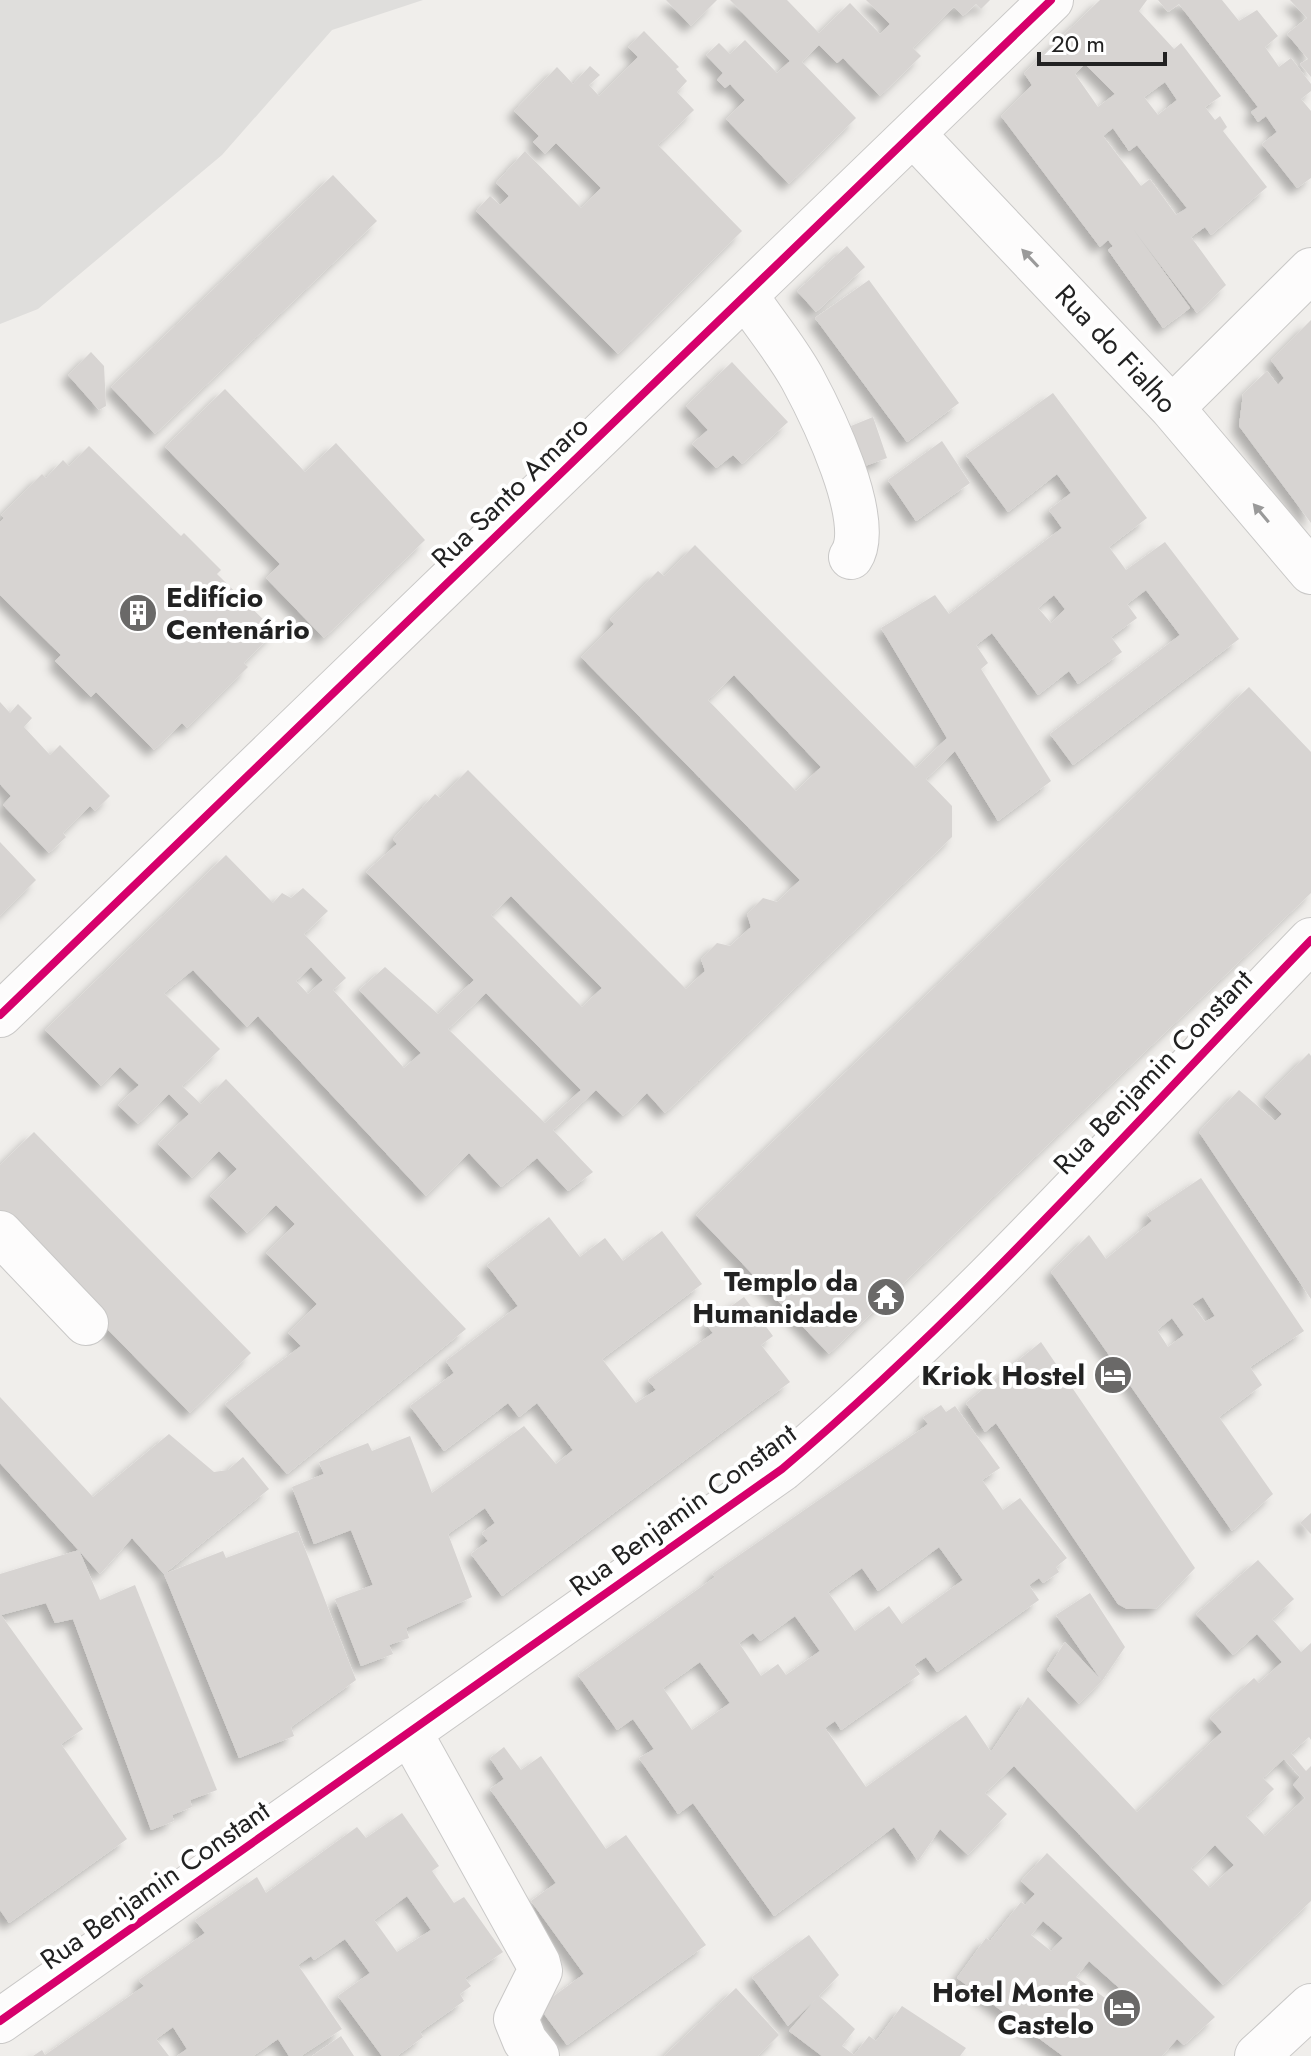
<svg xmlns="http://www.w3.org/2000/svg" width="1311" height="2056" viewBox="0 0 1311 2056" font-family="Jost,sans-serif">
	<defs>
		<filter id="shadow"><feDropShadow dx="-7" dy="7" stdDeviation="4" flood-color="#0004"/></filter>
	</defs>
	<rect width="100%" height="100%" fill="#f0eeeb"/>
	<path fill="#dfdedc" d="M0,0H423L332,30L222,155L38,309L0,324Z"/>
	<path fill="#d7d4d2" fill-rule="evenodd" filter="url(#shadow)" d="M666,0H717L691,26Z
		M730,0H787L819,33L850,3L880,34L890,24L866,0H990L981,9L976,4L963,16L954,7L913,48L921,56L880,96L843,58L837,63L819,45L802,62L856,118L789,184L726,119L745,100L730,84L725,88L717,80L723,73L706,55L719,43L730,54L745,40L777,73L790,61Z
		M1100,0H1147L1139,11L1174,49L1181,43L1221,96L1205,107L1215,120L1220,116L1227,127L1223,131L1267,187L1211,235L1205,227L1191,237L1226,285L1197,313L1133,229L1190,308L1163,328L1108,250L1113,246L1108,240L1100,247L1001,116L1032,85L1024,73ZM1085,64L1115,94L1098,107L1075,74ZM1165,82L1177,100L1158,115L1144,97ZM1113,128L1129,151L1137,145L1187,208L1176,215L1150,179L1141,186L1103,136Z
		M1158,0H1222L1239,21L1257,10L1278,36L1265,47L1279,67L1291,58L1311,84V91L1301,99L1311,111V178L1297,188L1262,144L1277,132L1266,116L1258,122L1251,112L1258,107L1179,4L1168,12Z
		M1290,0H1311V77L1300,64L1308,59L1287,34L1307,18Z
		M644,31L679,67L676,69L687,81L677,92L694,110L658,145L742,231L618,354L476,211L490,196L500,205L509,196L496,183L525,151L581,208L601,188L556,143L545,154L533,142L539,136L514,111L557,67L573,84L590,66L600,75L589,85L599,96L638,57L628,47Z
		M333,175L377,221L155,434L111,387Z
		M847,246L865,267L816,312L797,291Z
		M869,280L959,403L907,442L815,318Z
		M1311,320V523L1239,426L1243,394L1267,371L1278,385L1284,378L1271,360Z
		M91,352L104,366L106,406L99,410L68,375Z
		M732,362L788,422L742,464L733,455L716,468L692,444L708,430L686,406Z
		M225,389L305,472L336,443L425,540L324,638L266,578L280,564L165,447Z
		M1053,393L1147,518L1109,547L1126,570L1165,542L1239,639L1073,765L1050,734L1180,635L1146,590L1127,604L1137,618L1111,637L1122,652L1078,684L1069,671L1038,695L992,633L976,645L988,663L981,669L1051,781L998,821L955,751L926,779L952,806V837L665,1113L647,1093L623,1116L596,1090L553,1130L593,1172L568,1191L537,1158L501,1187L469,1153L426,1196L258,1016L247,1027L193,970L164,993L220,1049L182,1086L201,1104L226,1079L466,1329L287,1474L225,1404L301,1346L288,1333L317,1304L266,1253L295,1224L276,1205L247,1233L210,1196L237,1169L219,1151L192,1178L158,1144L189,1114L169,1094L138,1124L118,1105L139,1085L120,1067L101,1086L45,1030L226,855L273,903L282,893L291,898L303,888L328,911L304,934L346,978L333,990L404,1068L421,1053L359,990L385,967L438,1014L474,980L366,872L397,844L393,839L435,794L440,798L468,770L686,989L705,971L701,959L717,943L730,946L751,927L747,914L763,898L777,902L800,880L581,657L614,624L610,619L658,571L664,576L695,545L916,768L947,738L881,628L935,595L949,614L1062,528L1049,510L1071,493L1057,474L1008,512L966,455ZM1054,595L1065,609L1051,623L1038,608ZM734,675L821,767L796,791L708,700ZM511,896L602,988L582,1007L491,915ZM311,967L323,980L308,994L296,981ZM486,993L581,1090L545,1123L448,1029Z
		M873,417L887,458L865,466L851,426Z
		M942,441L970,483L916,521L888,480Z
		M89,446L181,536L184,533L221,570L217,574L275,631L244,663L248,667L187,728L182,723L154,750L96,692L91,697L55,661L61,655L0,595V522L4,518L1,515L42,474L46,478L63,460L69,466Z
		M1249,687L1311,752V893L829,1354L696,1215Z
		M0,702L10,713L18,704L32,718L24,727L50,755L60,745L110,796L95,811L90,806L63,833L66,837L49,853L3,805L11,796L0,784Z
		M0,842L36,880L0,916Z
		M1309,1053L1311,1056V1299L1199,1132L1239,1090L1275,1121L1282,1114L1265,1097Z
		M34,1132L251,1353L190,1413L0,1220V1165Z
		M1201,1178L1304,1331L1250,1367L1262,1385L1219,1417L1273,1494L1232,1531L1051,1272L1089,1235L1106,1259L1152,1221L1147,1214ZM1203,1297L1215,1316L1205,1322L1192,1304ZM1172,1318L1184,1335L1168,1347L1157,1330Z
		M549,1217L580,1257L605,1238L623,1261L662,1231L702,1284L602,1359L636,1403L656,1390L648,1380L713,1333L706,1324L744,1297L773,1336L761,1345L790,1382L502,1596L471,1554L488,1541L482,1533L495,1523L485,1508L448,1534L472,1597L406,1628L409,1638L389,1645L393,1654L361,1666L335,1599L373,1585L351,1530L314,1544L292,1487L324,1474L319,1462L368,1443L372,1451L410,1436L432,1493L524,1426L556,1464L573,1450L537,1403L519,1417L508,1403L444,1451L410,1406L454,1373L446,1361L518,1306L487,1265Z
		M1041,1342L1195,1568L1157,1608L1127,1609L1118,1604L996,1423L985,1432L966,1403Z
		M0,1397L93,1497L169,1434L214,1472L228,1470L243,1457L269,1489L164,1574L223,1551L226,1558L298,1531L356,1680L291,1727L294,1736L239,1758L164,1574L132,1538L100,1574L0,1463Z
		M941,1405L946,1412L955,1406L1000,1468L982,1480L1003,1510L1020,1498L1067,1558L1056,1567L1059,1572L1043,1583L1039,1578L1029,1585L1039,1600L937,1672L926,1657L914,1665L920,1674L841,1730L835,1721L825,1728L866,1787L966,1715L991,1752L1028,1697L1137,1812L1222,1732L1210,1718L1254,1678L1259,1683L1282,1662L1257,1634L1233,1655L1196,1614L1258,1560L1294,1599L1272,1619L1301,1652L1311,1643V1740L1309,1737L1291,1753L1306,1771L1311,1766V1901L1223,1985L1014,1766L985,1793L1007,1814L968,1855L940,1829L918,1861L894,1827L774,1916L693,1803L678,1814L639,1758L654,1749L633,1719L617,1730L578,1675L715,1577L712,1574L920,1430L928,1424L923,1417ZM939,1547L963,1580L902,1624L889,1606L855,1631L828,1592L862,1568L878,1591ZM795,1616L820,1651L786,1675L778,1664L761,1676L739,1643L753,1633L760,1641ZM700,1662L730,1703L692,1730L663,1688ZM1284,1759L1300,1777L1293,1785L1305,1798L1265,1836L1246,1816L1274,1789L1263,1778ZM1215,1845L1234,1865L1210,1888L1191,1868Z
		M1311,1513V1534L1300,1523Z
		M79,1550L100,1600L135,1585L217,1790L190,1800L192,1807L172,1815L174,1821L151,1830L73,1619L55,1623L46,1603L1,1615L83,1729L61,1744L127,1839L9,1923L0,1910V1574Z
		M1090,1593L1125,1647L1102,1681L1079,1704L1047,1670L1065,1642L1102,1681L1056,1615Z
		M504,1747L521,1770L541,1756L606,1849L626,1835L706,1945L567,2045L539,2007L584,1974L531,1901L556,1883L490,1789L504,1779L490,1758Z
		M402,1813L439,1866L432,1871L454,1903L464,1897L503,1952L465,1978L471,1986L460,1994L464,2001L420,2032L423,2037L397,2056H382L338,1996L370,1973L345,1939L314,1960L311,1956L298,1965L342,2029L301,2056H289L278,2039L253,2056H177L187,2049L173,2027L156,2039L169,2056H33L42,2050L45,2055L144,1986L139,1980L205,1933L195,1920L257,1877L266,1893L357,1827L366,1838ZM407,1896L431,1930L397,1952L374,1920Z
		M1047,1853L1215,2017L1184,2045L1177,2039L1162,2056H1063L957,1978L986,1938L990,1941L1021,1902L1025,1905L1035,1894L1021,1881ZM1043,1921L1063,1938L1051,1951L1031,1935ZM1089,1961L1135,2002L1126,2013L1076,1977Z
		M809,1935L839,1975L819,1996L855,2029L842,2046L854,2055L869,2036L876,2041L902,2006L966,2048L960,2056H822L789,2031L816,1999L788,2026L752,1977Z
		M736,1988L779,2035L758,2056H664Z
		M341,2036L354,2056H312Z"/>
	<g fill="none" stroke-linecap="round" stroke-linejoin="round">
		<g stroke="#c9c8c7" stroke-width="46">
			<path id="minor" d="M913,134L1172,408L1311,572
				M746,296C764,323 786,349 802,378C821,413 875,522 851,557
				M1172,408L1311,270
				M0,1015L1051,0
				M0,1233L86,1323
				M410,1733L538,1963L540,1971L516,2019L525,2041L537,2056
				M0,2021L782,1469C972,1308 1138,1119 1311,940
				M1257,2056L1311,2006"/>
		</g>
		<use href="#minor" stroke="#fdfcfc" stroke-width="44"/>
		<g stroke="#fff" stroke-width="13">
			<path id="cycleway" d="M0,1015L1051,0
				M0,2021L782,1469C972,1308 1138,1119 1311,940"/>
		</g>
		<use href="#cycleway" stroke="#d6006c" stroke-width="8"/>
	</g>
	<defs><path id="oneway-solid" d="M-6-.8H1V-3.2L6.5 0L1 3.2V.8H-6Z" transform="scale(2)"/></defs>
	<g fill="#9a9a9a">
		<use href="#oneway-solid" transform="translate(1030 258) rotate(-133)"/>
		<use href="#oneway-solid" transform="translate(1261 513) rotate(-130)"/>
	</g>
	<defs>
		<g id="building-disc" transform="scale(2)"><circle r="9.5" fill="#6a6968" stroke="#fff"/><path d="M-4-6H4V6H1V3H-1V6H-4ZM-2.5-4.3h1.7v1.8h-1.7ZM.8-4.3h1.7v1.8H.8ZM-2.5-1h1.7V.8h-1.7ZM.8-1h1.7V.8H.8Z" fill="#fff"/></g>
		<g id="temple-disc" transform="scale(2)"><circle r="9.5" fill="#6a6968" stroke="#fff"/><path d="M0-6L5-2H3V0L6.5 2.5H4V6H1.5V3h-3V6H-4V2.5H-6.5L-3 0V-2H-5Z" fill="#fff"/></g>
		<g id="hotel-disc" transform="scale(2)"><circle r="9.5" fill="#6a6968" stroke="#fff"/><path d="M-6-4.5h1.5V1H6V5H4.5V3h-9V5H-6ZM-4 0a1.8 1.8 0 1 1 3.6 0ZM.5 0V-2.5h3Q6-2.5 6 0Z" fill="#fff"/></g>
	</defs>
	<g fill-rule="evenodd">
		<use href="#building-disc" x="138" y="613"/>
		<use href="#temple-disc" x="886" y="1297"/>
		<use href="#hotel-disc" x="1113" y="1375"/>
		<use href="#hotel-disc" x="1122" y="2008"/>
	</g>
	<g text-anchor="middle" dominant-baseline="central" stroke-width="8" stroke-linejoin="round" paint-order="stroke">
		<g font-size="28" fill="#222" stroke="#fff">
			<text transform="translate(1116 349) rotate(47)">Rua do Fialho</text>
			<text transform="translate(510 492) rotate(-44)">Rua Santo Amaro</text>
			<text transform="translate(1153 1072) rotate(-46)">Rua Benjamin Constant</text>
			<text transform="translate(683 1510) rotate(-36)">Rua Benjamin Constant</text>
			<text transform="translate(155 1885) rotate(-35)">Rua Benjamin Constant</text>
		</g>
		<g font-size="28" font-weight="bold" fill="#222" stroke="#fff" text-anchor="end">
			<text x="166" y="597" text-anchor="start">Edifício<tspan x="166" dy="32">Centenário</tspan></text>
			<text x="858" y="1281">Templo da<tspan x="858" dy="32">Humanidade</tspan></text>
			<text x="1085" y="1375">Kriok Hostel</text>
			<text x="1094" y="1992">Hotel Monte<tspan x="1094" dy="32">Castelo</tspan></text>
		</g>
	</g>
	<path d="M1039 52v12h126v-12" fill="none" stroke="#222222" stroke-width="4"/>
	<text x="1051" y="52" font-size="24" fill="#222222" stroke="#ffffff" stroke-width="6" paint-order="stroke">20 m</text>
</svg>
